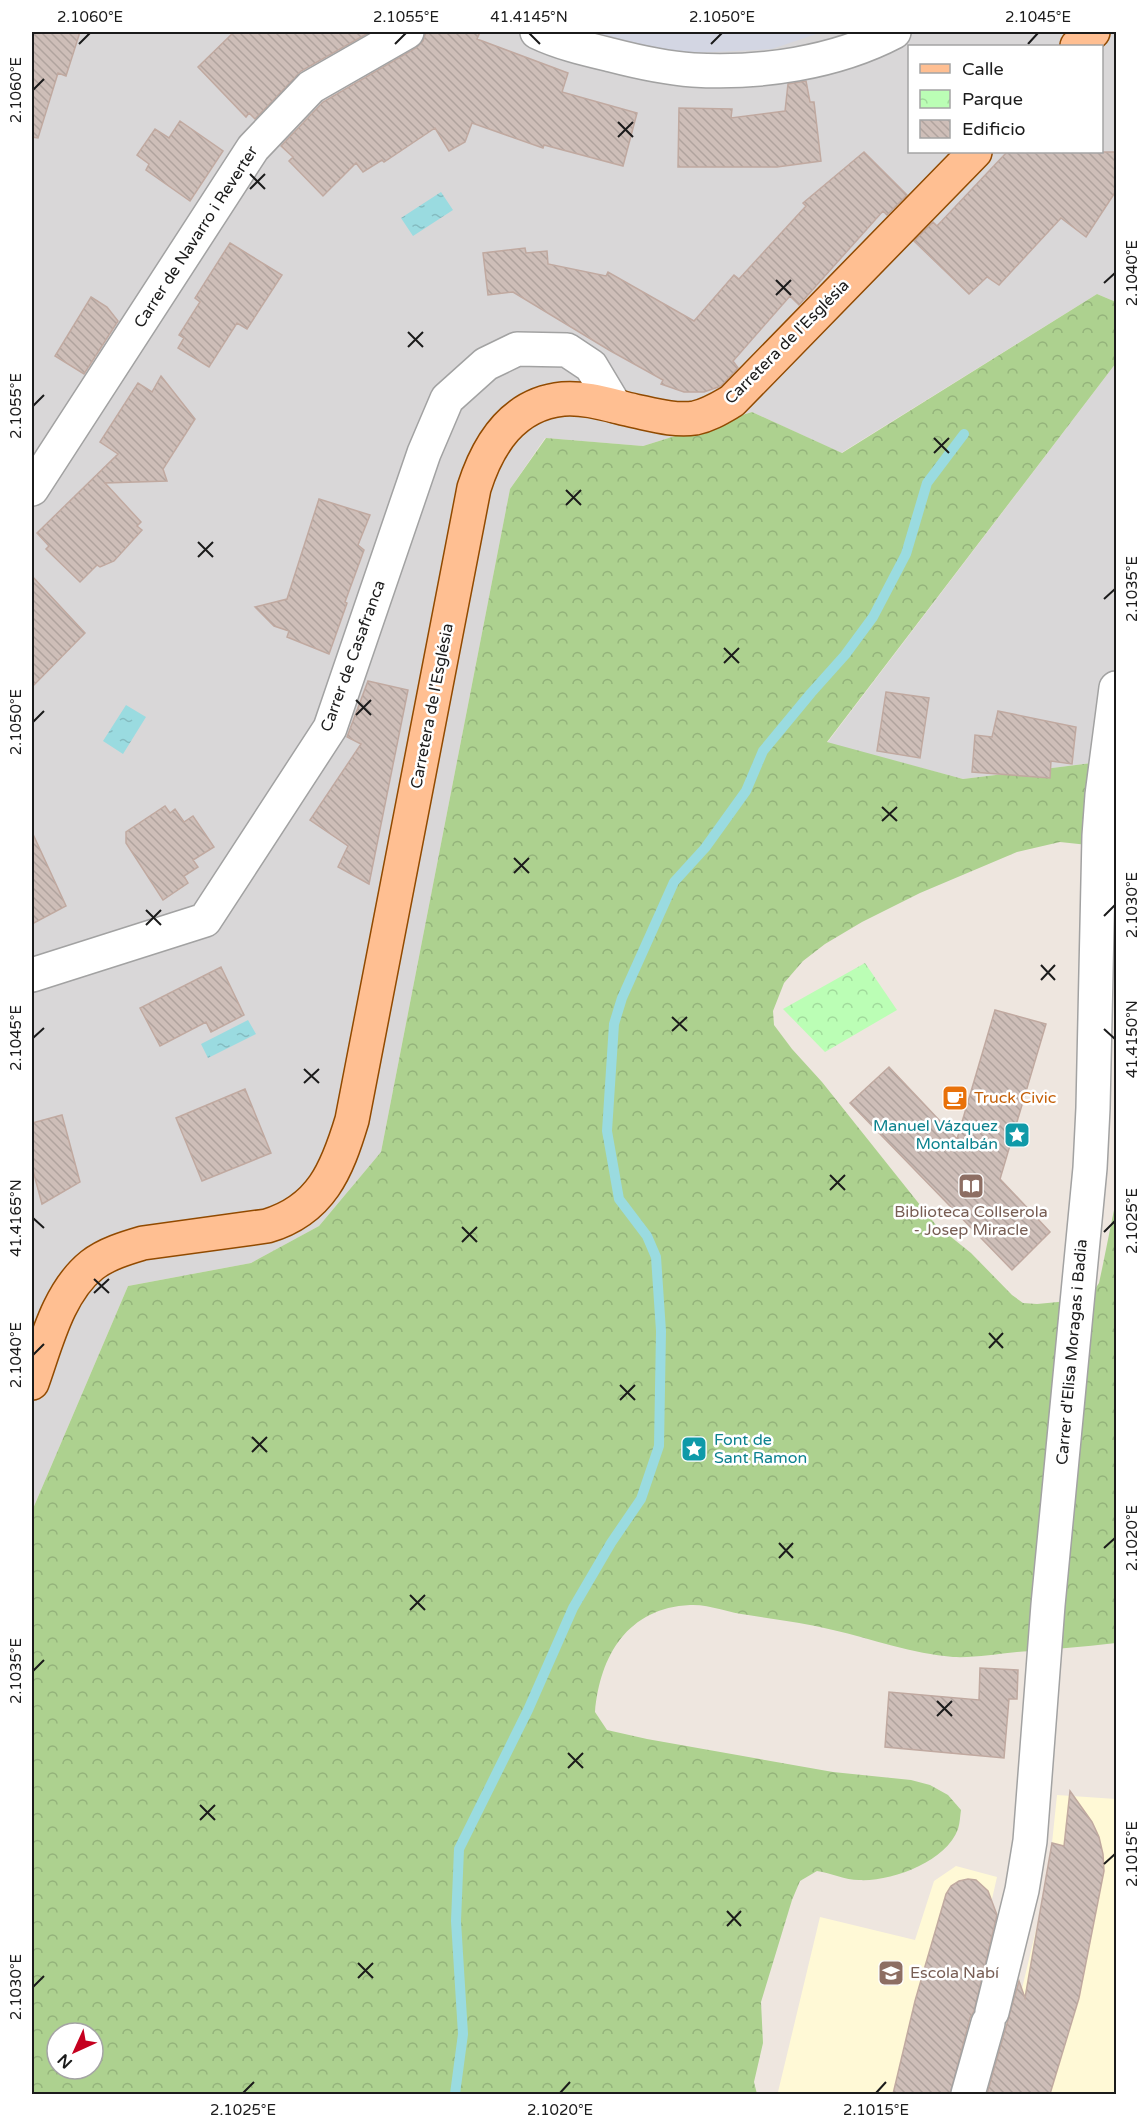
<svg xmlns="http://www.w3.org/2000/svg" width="1148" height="2126" viewBox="0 0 1148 2126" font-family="'Varela Round',sans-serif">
	<defs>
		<pattern id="forest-crowns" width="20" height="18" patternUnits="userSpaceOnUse" patternTransform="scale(1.5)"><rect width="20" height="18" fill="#add18f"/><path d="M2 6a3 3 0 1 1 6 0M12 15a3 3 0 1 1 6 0" fill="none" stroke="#94b37b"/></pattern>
		<pattern id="park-crowns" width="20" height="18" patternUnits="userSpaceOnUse" patternTransform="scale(1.5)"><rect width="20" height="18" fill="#bbfeb5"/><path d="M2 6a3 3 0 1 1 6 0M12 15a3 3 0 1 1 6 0" fill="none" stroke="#a0d99b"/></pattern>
		<pattern id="water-ripples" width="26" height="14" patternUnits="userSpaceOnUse" patternTransform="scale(1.5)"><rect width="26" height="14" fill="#9adbe0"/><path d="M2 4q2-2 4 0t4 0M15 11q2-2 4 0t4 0" fill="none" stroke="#84bbc0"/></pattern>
		<pattern id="building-back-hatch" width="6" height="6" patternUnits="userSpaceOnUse" patternTransform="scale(1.5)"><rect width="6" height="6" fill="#cebeb8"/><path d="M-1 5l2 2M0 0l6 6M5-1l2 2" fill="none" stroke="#b0a39e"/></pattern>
	</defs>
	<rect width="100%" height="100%" fill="#eee6df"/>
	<path fill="#d9d7d8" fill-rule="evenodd" d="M32,32H1116V302L1097,294L841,453L752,412L643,446L545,438L510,489L381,1152L319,1226L251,1263L128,1286L32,1511ZM910,46H1102V152H910Z
		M1116,363V760L963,779L827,743Z"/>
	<path fill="#fff9d6" d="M1057,1795L1116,1799V2094H992L1012,2030L965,2017L942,2094H787L778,2092L820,1917L915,1940L934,1881L956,1866L997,1877L968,2005L1015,2018L1040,1913L1052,1843Z"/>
	<path fill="url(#forest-crowns)" fill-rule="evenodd" d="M1097,294L1116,302V363L827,742L963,779L1116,760V873L1110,863L1088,845L1060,842L1017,852L920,893L862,922L825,944L803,961L784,983L773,1011L774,1025L792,1049L822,1082L936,1225L971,1253L1012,1295L1023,1303L1037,1304L1079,1300L1091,1295L1099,1283L1102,1269L1116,1200V1643C1083,1647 1050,1649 1017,1652C996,1654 974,1658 953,1657C913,1654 872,1639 833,1630C805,1623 777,1620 748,1615C729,1613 709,1604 690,1605C628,1608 600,1655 595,1712L607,1730L647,1739L833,1772L911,1780L930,1785L948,1795L961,1810C960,1816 960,1823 958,1829C946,1862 891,1882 859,1880C845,1880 831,1873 817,1871L800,1881L792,1900L761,2002L763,2043L754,2082L757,2094H32V1511L128,1286L251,1263L319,1226L381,1152L510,489L546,438L643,446L752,412L842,453ZM57,2033H93V2069H57Z"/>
	<path fill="url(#park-crowns)" d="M865,963L897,1010L825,1052L783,1009Z"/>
	<path fill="#d3d6e3" d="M594,32H822L772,49L674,54Z"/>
	<path fill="url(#water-ripples)" d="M441,192L453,210L413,236L401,218Z
		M126,705L146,717L123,754L103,741Z
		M248,1020L256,1034L208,1058L201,1044Z"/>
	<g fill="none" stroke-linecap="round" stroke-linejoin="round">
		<path stroke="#9adbe0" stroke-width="10" d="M455,2094L463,2034L456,1921L459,1849L528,1710L573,1608L611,1543L641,1499L659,1446L661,1331L656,1257L647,1236L619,1199L607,1131L614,1024L622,998L674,882L705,848L746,791L763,751L811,693L845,655L873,617L906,554L927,483L964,434"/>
	</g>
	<path fill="url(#building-back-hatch)" stroke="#c0a9a0" stroke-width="1.5" d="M32,32H80L66,76L58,73L38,138L32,137Z
		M234,32H370L301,71L255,119L249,113L246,117L198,67Z
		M426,32H480L477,39L568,73L562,92L637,113L623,166L544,145L543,148L472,123L465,142L449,151L435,128L384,162L382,160L363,172L356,163L323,196L289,161L293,157L281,146L323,102L416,48L423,41Z
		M806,81L810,102H814L821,161L777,167H678L679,108L732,109L731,118L785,111L788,84Z
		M180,121L223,151L190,201L146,170L149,164L137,155L155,129L169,138Z
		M864,152L907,195L887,215L883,211L799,305L790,296L733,361L738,368L721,386L704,392H684L661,384L663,380L609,350L513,292L488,295L483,253L525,248L526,253L547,251L548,264L606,276L608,272L694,321L734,275L739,279L806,206L803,203Z
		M1007,152H1116V191L1086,237L1061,218L999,285L987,277L969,294L914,241L933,222L937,226Z
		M230,243L282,275L247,329L237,323L209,367L178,348L184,338L179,335L200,302L195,298Z
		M91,297L107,307L118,321L84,374L55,356Z
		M161,376L195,419L163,469L167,481L105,483L141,522L137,526L142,530L114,561L100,567L97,565L80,582L46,549L49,546L37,533L118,454L100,442L138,383L152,392Z
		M319,499L370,515L358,545L364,550L345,602L347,603L329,654L287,637L289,631L274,626L255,607L287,599Z
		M32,576L85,633L32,687Z
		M368,681L408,690L369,884L338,867L348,846L310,820L361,744L347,737Z
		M886,692L929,698L920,758L877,751Z
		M998,711L1076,727L1072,764L1051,761L1050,778L972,772L975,735L992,737Z
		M165,806L170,813L175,809L184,822L193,816L214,847L193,860L198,867L184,876L188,883L163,900L126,843V832Z
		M32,832L66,906L32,924Z
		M221,967L244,1015L211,1032L206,1022L160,1046L140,1008Z
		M995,1010L1046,1024L1000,1179L1050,1232L1012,1270L850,1103L889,1067L957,1139Z
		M245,1089L271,1153L202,1181L176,1118Z
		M62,1115L80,1182L42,1204L32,1167V1123Z
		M980,1668L1018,1670L1017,1699H1009L1004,1758L885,1747L889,1692L979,1700Z
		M1070,1791L1092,1822L1099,1837L1103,1854L1104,1871L1079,1998L1050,2094H987L1019,1981L1025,1998L1052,1843L1064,1846Z
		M968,1879L976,1880L988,1891L997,1915L974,2011L970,2018L950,2094H893L915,2001L946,1894L951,1886L959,1881Z"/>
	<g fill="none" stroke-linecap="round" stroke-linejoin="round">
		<g stroke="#a2a2a2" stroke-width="36">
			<path id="minor" d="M537,32C560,43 586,49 611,55C638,62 665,68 693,70C759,74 835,63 894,32
				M32,489L253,148L311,87L407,32
				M32,975L205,920L330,728L424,453L447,399L486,364L517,349L567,350L591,366L615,406
				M992,2012L1022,1890L1030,1841L1048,1605L1090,1168L1093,1108L1099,836L1102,795L1116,688
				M968,2094L988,2023"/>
		</g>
		<g stroke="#914a00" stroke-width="36">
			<path id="major" d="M1077,46L1093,32
				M32,1383C46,1344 58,1292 92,1265C106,1254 126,1248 143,1243L267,1226C321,1210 337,1170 352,1120L474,488C488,444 513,404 563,399C587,397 612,406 635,411C654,415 675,421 695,418C709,415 720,408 732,401L975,152"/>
		</g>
		<use href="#minor" stroke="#fff" stroke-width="33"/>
		<use href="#major" stroke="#ffbf92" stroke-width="33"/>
	</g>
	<path fill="none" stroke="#1b1b1b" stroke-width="2" d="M529,33L540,44M79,44L90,33M395,44L406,33M711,44L722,33M1028,44L1038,33M33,90L44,79M618,122L633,137M618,137L633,122M250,174L265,189M250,189L265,174M776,280L791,295M1104,283L1115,273M776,295L791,280M408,332L423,347M408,347L423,332M33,406L44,395M934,438L949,453M934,453L949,438M566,490L581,505M566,505L581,490M198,542L213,557M198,557L213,542M1104,599L1115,589M724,648L739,663M724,663L739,648M356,700L371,715M356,715L371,700M33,722L44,711M882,807L897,821M882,821L897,807M514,858L529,873M514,873L529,858M146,910L161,925M1104,916L1115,905M146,925L161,910M1041,965L1055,980M1041,980L1055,965M672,1017L687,1031M1104,1029L1115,1039M672,1031L687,1017M33,1038L44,1028M304,1069L319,1083M304,1083L319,1069M830,1175L845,1190M830,1190L845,1175M33,1218L44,1228M462,1227L477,1242M1104,1232L1115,1221M462,1242L477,1227M94,1279L109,1293M94,1293L109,1279M989,1333L1003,1348M989,1348L1003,1333M33,1355L44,1344M620,1385L635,1400M620,1400L635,1385M252,1437L267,1452M252,1452L267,1437M779,1543L793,1558M1104,1548L1115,1538M779,1558L793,1543M410,1595L425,1610M410,1610L425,1595M33,1671L44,1660M937,1701L952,1716M937,1716L952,1701M568,1753L583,1768M568,1768L583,1753M200,1805L215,1820M200,1820L215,1805M1104,1864L1115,1854M727,1911L741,1926M727,1926L741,1911M358,1963L373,1978M358,1978L373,1963M33,1987L44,1976M243,2093L254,2082M560,2093L570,2082M876,2093L886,2082"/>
	<defs>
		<g id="cafe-square" transform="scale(1.35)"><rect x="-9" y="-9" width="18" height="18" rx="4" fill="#e8710a" stroke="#fff"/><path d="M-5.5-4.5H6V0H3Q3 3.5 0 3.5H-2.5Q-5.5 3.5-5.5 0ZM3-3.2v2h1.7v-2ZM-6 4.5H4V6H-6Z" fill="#fff"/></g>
		<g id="sight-square" transform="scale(1.35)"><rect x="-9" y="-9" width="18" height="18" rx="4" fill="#0f9aa8" stroke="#fff"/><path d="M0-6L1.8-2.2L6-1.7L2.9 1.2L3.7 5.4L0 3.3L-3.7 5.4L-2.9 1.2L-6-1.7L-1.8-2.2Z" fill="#fff"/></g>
		<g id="library-square" transform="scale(1.35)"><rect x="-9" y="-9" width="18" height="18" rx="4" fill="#8d6e63" stroke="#fff"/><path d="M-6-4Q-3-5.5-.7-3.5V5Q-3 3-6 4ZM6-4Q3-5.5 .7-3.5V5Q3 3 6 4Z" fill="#fff"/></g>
		<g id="school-square" transform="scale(1.35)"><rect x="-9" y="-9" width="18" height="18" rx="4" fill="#8d6e63" stroke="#fff"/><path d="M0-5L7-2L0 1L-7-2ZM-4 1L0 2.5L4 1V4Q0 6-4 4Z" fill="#fff"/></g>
	</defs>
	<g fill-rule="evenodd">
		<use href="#cafe-square" x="955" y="1098"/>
		<use href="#sight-square" x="1017" y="1135"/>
		<use href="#library-square" x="971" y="1186"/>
		<use href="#sight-square" x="694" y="1449"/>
		<use href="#school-square" x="891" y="1973"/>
	</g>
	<g text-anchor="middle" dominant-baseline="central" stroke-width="5" stroke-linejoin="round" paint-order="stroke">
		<g font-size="16" fill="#1b1b1b" stroke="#fff">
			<text transform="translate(196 237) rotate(-57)">Carrer de Navarro i Reverter</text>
			<text transform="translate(787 342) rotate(-45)">Carretera de l'Església</text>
			<text transform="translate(353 656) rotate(-70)">Carrer de Casafranca</text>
			<text transform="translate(432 706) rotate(-79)">Carretera de l'Església</text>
			<text transform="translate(1072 1352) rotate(-85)">Carrer d'Elisa Moragas i Badia</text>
		</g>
		<g font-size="16" fill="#c56008" stroke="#fff" text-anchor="start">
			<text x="974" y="1098">Truck Civic</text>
		</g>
		<g font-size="16" fill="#0d838f" stroke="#fff" text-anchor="end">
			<text x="998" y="1126">Manuel Vázquez<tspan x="998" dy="18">Montalbán</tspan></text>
			<text x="714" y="1440" text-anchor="start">Font de<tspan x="714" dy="18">Sant Ramon</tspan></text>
		</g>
		<g font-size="16" fill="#785e54" stroke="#fff">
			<text x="971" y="1212">Biblioteca Collserola<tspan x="971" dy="18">- Josep Miracle</tspan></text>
			<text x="910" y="1973" text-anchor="start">Escola Nabí</text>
		</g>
	</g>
	<rect width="1148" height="2126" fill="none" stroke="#ffffff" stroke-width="66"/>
	<rect x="908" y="45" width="195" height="108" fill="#ffffff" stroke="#a4a4a4" stroke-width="1.5"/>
	<rect x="920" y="64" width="30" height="9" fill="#ffbf92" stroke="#a4a4a4" stroke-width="1.5"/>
	<text x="962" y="75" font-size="18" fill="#1b1b1b">Calle</text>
	<rect x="920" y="90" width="30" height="18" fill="url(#park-crowns)" stroke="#a4a4a4" stroke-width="1.5"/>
	<text x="962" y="105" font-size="18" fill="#1b1b1b">Parque</text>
	<rect x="920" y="120" width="30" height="18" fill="url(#building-back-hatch)" stroke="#a4a4a4" stroke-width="1.5"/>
	<text x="962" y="135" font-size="18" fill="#1b1b1b">Edificio</text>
	<g transform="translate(75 2051) rotate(225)"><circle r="28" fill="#ffffff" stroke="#a4a4a4" stroke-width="1.5"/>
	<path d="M0-4.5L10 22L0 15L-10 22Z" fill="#c5001f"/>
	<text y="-9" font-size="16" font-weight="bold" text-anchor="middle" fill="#1b1b1b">N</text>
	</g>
	<rect x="33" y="33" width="1082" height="2060" fill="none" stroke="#1b1b1b" stroke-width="2"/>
	<g font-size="15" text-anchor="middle" fill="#1b1b1b">
		<text x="90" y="22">2.1060°E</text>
		<text x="406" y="22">2.1055°E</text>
		<text x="529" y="22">41.4145°N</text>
		<text x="722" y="22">2.1050°E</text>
		<text x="1038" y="22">2.1045°E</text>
		<text transform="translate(16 90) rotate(-90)" y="5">2.1060°E</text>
		<text transform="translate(1132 273) rotate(-90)" y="5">2.1040°E</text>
		<text transform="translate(16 406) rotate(-90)" y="5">2.1055°E</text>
		<text transform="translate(1132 589) rotate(-90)" y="5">2.1035°E</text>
		<text transform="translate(16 722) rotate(-90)" y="5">2.1050°E</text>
		<text transform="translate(1132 905) rotate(-90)" y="5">2.1030°E</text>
		<text transform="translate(16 1038) rotate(-90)" y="5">2.1045°E</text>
		<text transform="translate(1132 1039) rotate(-90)" y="5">41.4150°N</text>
		<text transform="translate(16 1218) rotate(-90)" y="5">41.4165°N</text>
		<text transform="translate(1132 1221) rotate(-90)" y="5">2.1025°E</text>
		<text transform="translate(16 1355) rotate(-90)" y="5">2.1040°E</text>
		<text transform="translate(1132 1538) rotate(-90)" y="5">2.1020°E</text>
		<text transform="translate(16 1671) rotate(-90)" y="5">2.1035°E</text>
		<text transform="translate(1132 1854) rotate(-90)" y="5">2.1015°E</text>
		<text transform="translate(16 1987) rotate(-90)" y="5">2.1030°E</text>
		<text x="243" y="2115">2.1025°E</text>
		<text x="560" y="2115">2.1020°E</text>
		<text x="876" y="2115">2.1015°E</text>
	</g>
</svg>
